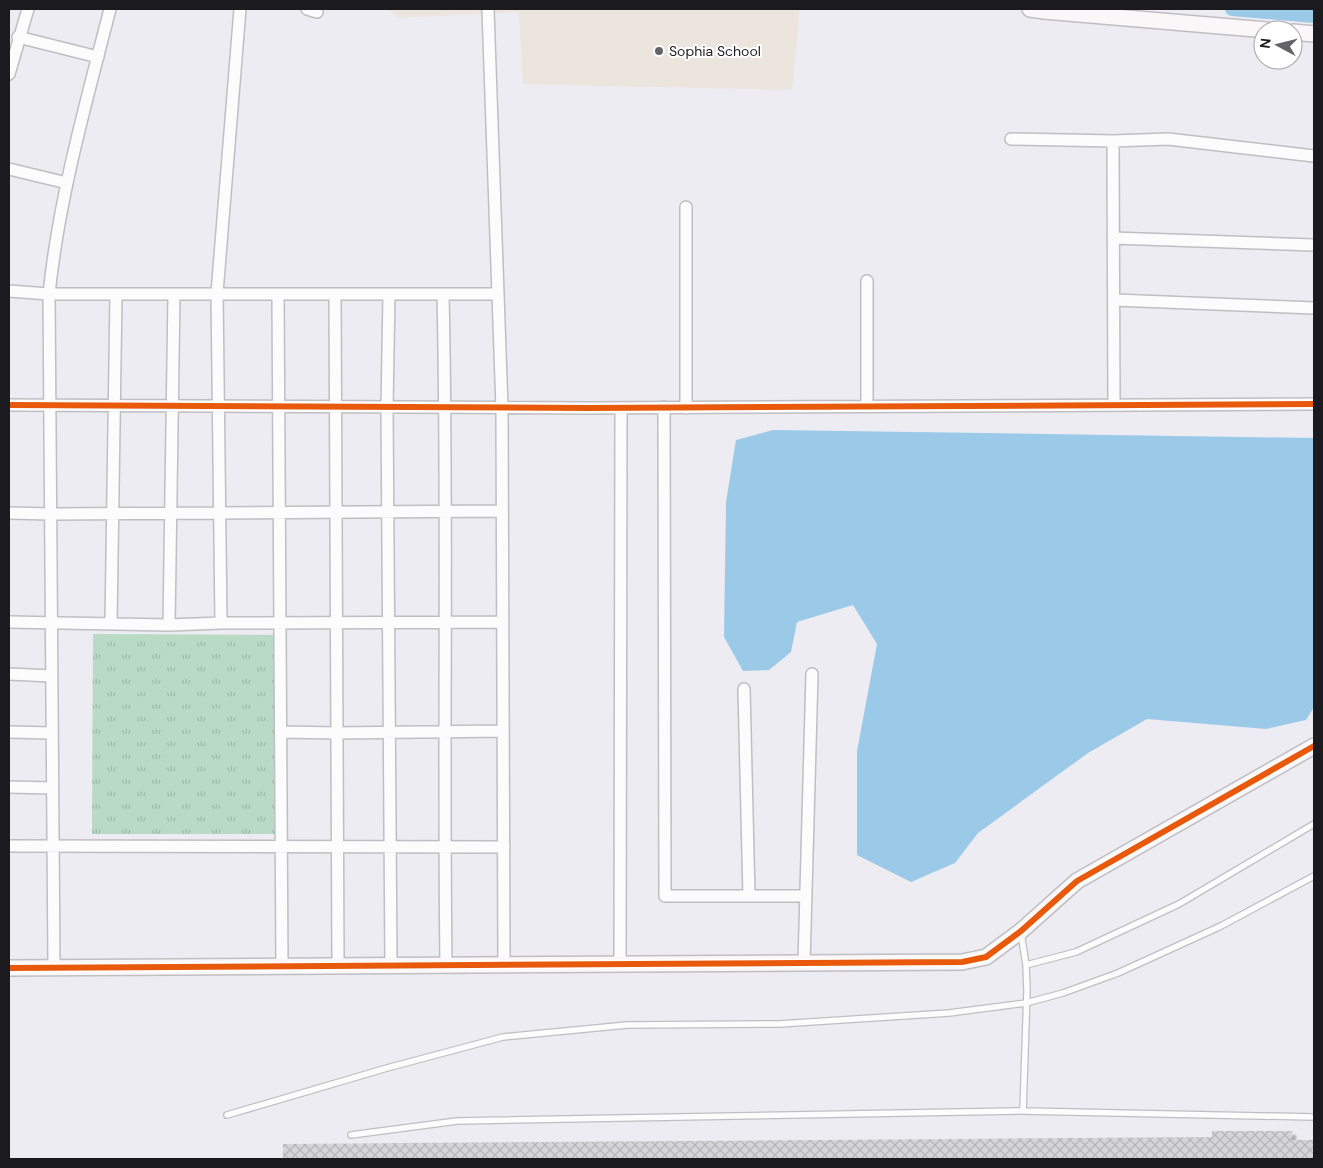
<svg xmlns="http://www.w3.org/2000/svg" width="1323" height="1168" viewBox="0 0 1323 1168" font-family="'DM Sans',sans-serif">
	<defs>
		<pattern id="park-tufts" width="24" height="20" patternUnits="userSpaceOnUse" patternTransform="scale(1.25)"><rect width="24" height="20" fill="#b9dac5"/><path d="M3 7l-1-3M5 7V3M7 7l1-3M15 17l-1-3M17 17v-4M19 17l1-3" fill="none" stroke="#9ebaa9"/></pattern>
		<pattern id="building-cross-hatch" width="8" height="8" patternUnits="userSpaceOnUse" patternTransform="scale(1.25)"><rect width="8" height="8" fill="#d5d4d8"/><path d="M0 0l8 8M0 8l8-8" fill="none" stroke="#b6b5b9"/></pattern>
		<filter id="shadow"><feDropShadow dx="4" dy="4" stdDeviation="1" flood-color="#0004"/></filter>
	</defs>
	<rect width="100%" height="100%" fill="#edecf2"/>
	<path fill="#ebe5dd" d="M388,9H800L792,90L523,84L519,12L397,18Z"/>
	<path fill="url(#park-tufts)" d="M93,634L284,635L283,834H92Z"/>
	<path fill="#9bcae8" d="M773,430L1314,438V707L1306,720L1266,729L1147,719L1088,753L978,833L955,863L911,882L857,855V751L877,644L853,605L797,622L791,652L769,670L743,671L724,637L726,502L736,440Z"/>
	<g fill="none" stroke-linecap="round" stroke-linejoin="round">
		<path stroke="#9bcae8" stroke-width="14" d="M1232,9L1314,16"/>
	</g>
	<path fill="url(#building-cross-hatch)" filter="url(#shadow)" d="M1212,1131H1292V1140H1314V1159H283V1144L1212,1137Z"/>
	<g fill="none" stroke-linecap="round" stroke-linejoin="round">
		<g stroke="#bfbec3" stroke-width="8">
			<path id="lane" d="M1021,933L1026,965L1027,991L1023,1111
				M1026,965L1076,952L1179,904L1314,824
				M227,1115L387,1068L503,1037L627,1025L779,1024L949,1013L1026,1003L1063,993L1118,973L1221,926L1314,876
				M351,1135L457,1121L1023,1111L1314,1117"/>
		</g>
		<g stroke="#bfbec3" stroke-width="14">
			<path id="street" d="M307,9L317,12
				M488,10L502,408L504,964
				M18,37L98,57
				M9,74L28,9
				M1011,139L1113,141L1168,139L1314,156
				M1113,141L1114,405
				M9,169L67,183
				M1113,238L1314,245
				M9,291L49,294H498
				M335,294L338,965
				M389,294L387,407L391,965
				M443,294C448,517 443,741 446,964
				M278,295L282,967
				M1114,300L1314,308
				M9,405L588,408L1314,404
				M867,406V281
				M664,407L665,896H806
				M686,408V207
				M9,513L51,514L502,511
				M9,622L169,625L221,623L503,622
				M221,623L217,293L240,9
				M111,624L116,294
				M169,625L174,294
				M9,674L52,676
				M744,689L749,896
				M9,732L52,733
				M281,732L337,733L503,731
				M9,787L52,788
				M9,846L504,847
				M620,963L621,408
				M804,963L812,674
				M54,968L49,294C59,197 86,103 110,9"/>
		</g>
		<g stroke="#bfbec3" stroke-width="18">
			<path id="secondary" d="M1030,9L1044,11L1267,30
				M1293,32L1314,34
				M9,968L962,962L986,957L1021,931L1077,881L1314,746"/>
		</g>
		<use href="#lane" stroke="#fcfcfd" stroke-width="5.5"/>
		<use href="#street" stroke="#fcfcfd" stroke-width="11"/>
		<use href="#secondary" stroke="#faf7f8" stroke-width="15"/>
		<g stroke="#fff" stroke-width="9">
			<path id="cycleway" d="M9,405L588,408L1314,404
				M9,968L962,962L986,957L1021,931L1077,881L1314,746"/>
		</g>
		<use href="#cycleway" stroke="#e8590c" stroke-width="6"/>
	</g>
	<circle fill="#646468" stroke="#fff" stroke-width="2" cx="659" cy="51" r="5"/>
	<g text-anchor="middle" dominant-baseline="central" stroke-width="4" stroke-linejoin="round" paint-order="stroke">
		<g font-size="14" fill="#1b1a1e" stroke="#fff" text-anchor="start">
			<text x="669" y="51">Sophia School</text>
		</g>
	</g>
	<rect width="1323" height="1168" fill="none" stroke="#1b1a1e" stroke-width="20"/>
	<g transform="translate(1278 45) rotate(277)"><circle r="24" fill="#ffffff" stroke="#a4a3a5"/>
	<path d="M0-4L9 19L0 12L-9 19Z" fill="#646468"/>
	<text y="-8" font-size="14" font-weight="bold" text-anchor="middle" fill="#1b1a1e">N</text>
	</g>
</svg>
